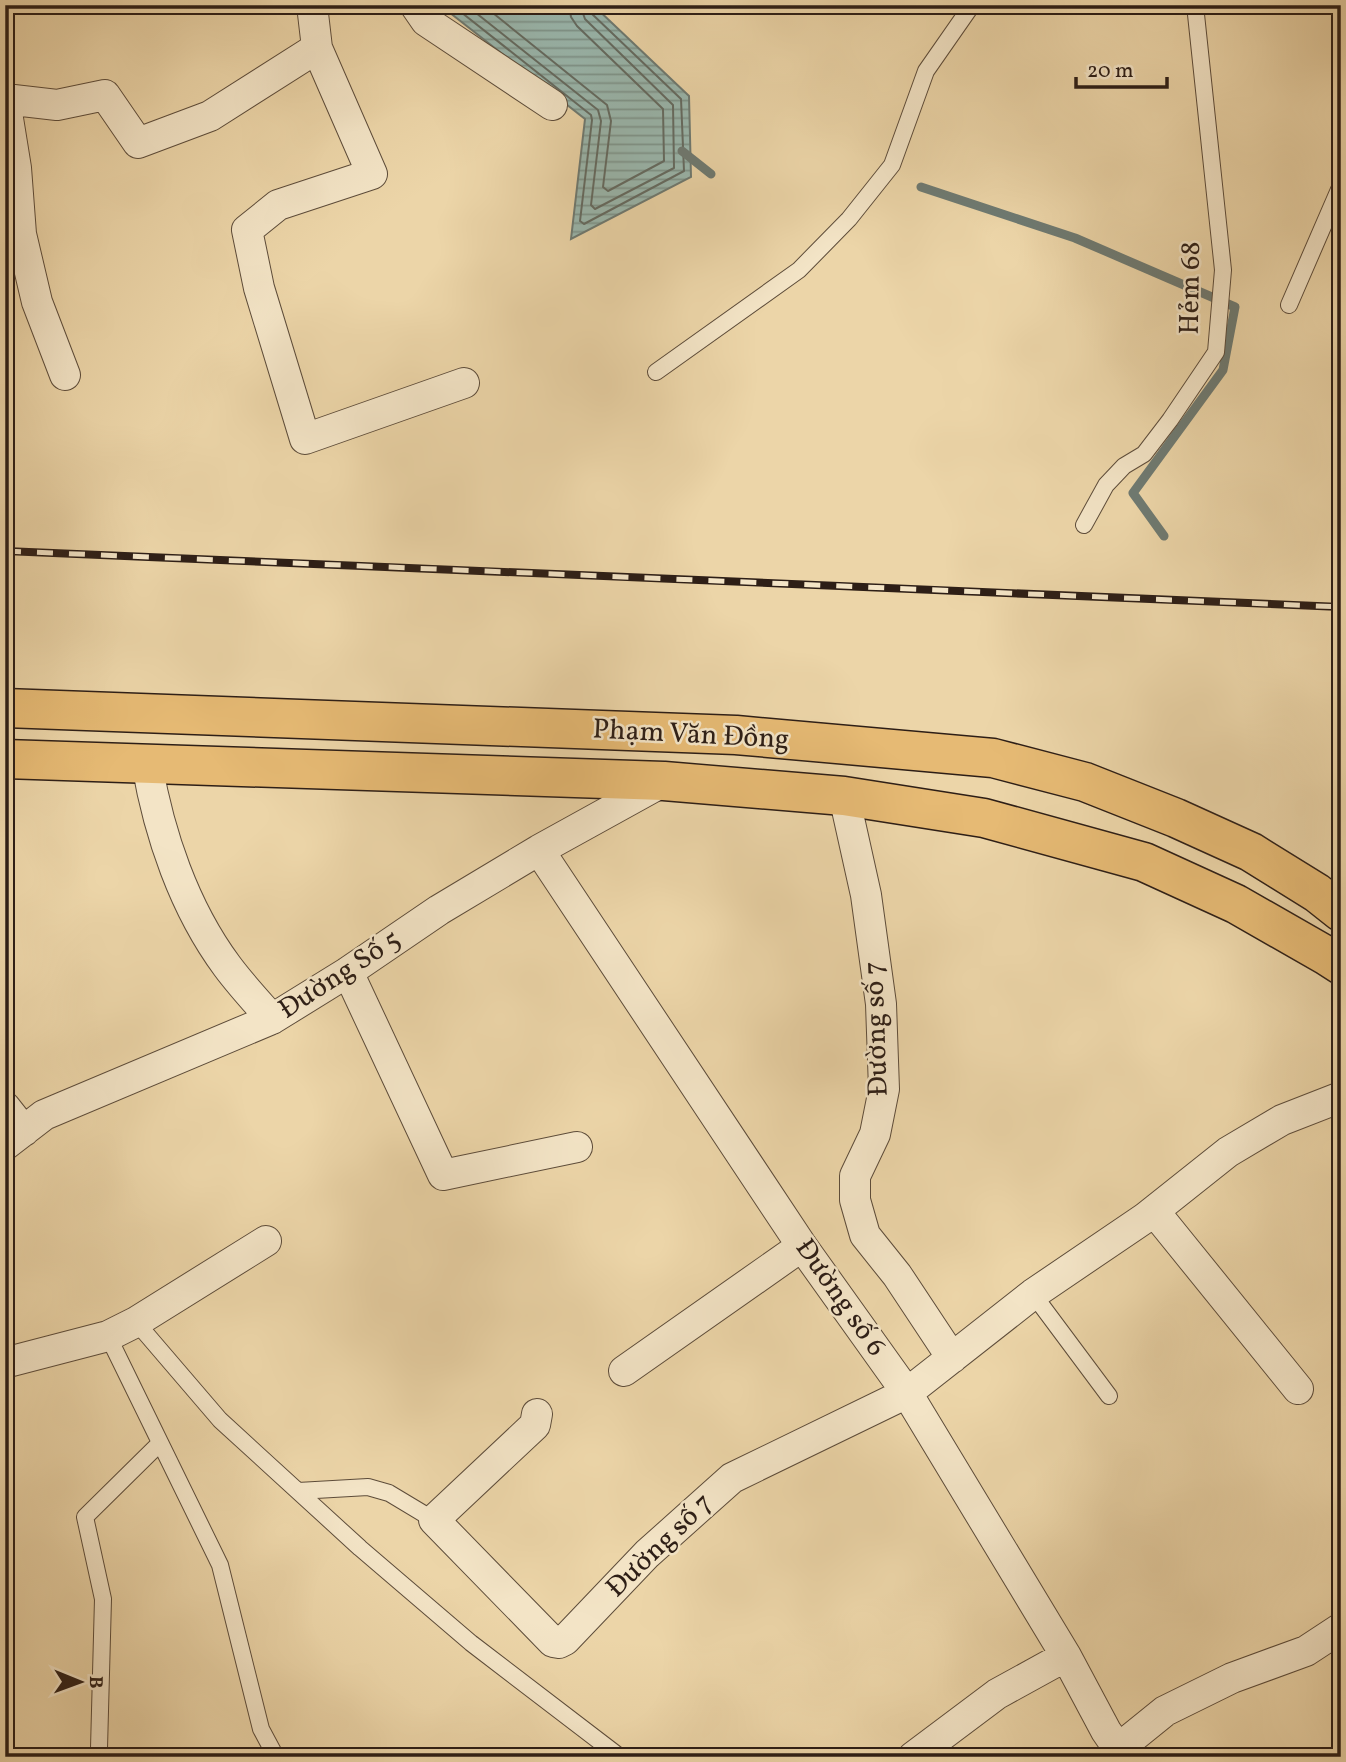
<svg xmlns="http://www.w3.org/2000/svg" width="1346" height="1762" viewBox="0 0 1346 1762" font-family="Vollkorn,serif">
	<defs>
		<pattern id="water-rules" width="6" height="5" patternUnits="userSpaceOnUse" patternTransform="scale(1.75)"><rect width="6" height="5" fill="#9ab8af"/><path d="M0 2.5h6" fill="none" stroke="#7e958d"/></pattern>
	</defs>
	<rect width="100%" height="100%" fill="#ecd5a8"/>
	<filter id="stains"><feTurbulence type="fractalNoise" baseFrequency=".00286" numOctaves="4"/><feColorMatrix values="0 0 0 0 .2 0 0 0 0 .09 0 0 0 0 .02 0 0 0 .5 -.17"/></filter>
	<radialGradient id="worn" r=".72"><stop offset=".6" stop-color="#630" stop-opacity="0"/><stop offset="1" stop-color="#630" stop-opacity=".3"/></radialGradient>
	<path fill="url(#water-rules)" stroke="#6e7a72" stroke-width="2" d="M440,5H593L689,96L691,177L571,239L585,119Z"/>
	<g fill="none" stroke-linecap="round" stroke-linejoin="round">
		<path stroke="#646b62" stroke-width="2" d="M452,5L591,115L592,120L580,221L584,224L684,171L681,99L591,13L589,5
			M466,5L598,110L601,121L591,205L595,209L674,168L673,105L585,19L580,5
			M483,5L607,105L611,121L603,187L608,191L664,161L663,109L577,26L571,17L569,5"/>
		<path stroke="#6e7a72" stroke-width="9" d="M682,151L711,174
			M921,187L1075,238L1235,307L1223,370L1133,493L1164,536"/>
		<g stroke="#5d4c3a" stroke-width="18">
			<path id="lane" d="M1289,305L1341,185
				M656,372L799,270L849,219L892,165L926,71L972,5
				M1084,525L1106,485L1124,466L1144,454L1170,420L1216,352L1223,270L1195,5
				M1033,1294L1109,1396
				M136,1322L220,1420L360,1548L471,1643L620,1757
				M108,1336L220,1565L261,1729L276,1757
				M298,1491L368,1487L389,1493L434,1520
				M102,1757L99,1748L103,1599L85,1517L159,1444"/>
		</g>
		<g stroke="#5d4c3a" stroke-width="32">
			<path id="street" d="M312,5L317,48L372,174L278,205L247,230L259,288L305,439L464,383
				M415,5L426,21L552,105
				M5,99L57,105L105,95L138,143L210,116L317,48
				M5,100L16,168L21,234L37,302L65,375
				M147,764C159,834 184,908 227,966C241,985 257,1002 272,1019
				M844,796L866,895L881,1004L884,1089L875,1134L855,1176V1200L865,1235L897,1275L952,1358
				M539,850L802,1246L907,1393L1066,1656L1106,1731L1124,1757
				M348,972L443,1175L577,1147
				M5,1107L24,1131
				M5,1145L44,1115L272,1019L348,972L439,910L539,850L664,781
				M1154,1211L1298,1389
				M5,1360L12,1361L108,1336L136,1322L266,1241
				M624,1371L802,1246
				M537,1414L535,1425L434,1520L553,1642L559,1643L565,1640L647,1554L732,1478L907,1393L1033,1294L1145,1218L1228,1152L1282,1120L1341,1097
				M1118,1749L1165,1711L1232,1678L1306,1651L1341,1628
				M913,1757L997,1694L1066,1656"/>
		</g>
		<g stroke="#2d1e16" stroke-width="41">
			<path id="highway" d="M5,708L736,735L993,758L1085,782L1176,818L1251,852L1317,893L1341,912
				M5,759L664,781L844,796L984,818L1144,862L1236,904L1327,956L1341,965"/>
		</g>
		<use href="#lane" stroke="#f3e4c6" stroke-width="16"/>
		<use href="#street" stroke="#f3e4c6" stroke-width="30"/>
		<use href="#highway" stroke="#e6ba74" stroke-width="38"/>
		<g stroke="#2d1e16" stroke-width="8">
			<path id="rail" d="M5,551L1341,607"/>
		</g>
		<use href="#rail" stroke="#f3e4c6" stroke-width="5" stroke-dasharray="16" stroke-linecap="butt"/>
	</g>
	<g text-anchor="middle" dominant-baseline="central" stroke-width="5" stroke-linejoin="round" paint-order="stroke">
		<g font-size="28" fill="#2d1e16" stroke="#f3e4c6">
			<text transform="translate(1191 288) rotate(-89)">Hẻm 68</text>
			<text transform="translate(691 735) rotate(3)">Phạm Văn Đồng</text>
			<text transform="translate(340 975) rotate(-33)">Đường Số 5</text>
			<text transform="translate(877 1029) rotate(-92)">Đường số 7</text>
			<text transform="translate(840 1298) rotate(55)">Đường số 6</text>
			<text transform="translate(660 1546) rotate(-44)">Đường số 7</text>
		</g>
	</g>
	<rect width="1346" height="1762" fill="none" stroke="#ecd5a8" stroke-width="28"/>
	<rect x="7" y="7" width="1332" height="1748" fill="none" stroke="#2d1e16" stroke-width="3.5"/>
	<rect x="14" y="14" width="1318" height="1734" fill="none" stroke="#2d1e16" stroke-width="2"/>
	<g transform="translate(80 1682) rotate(91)" stroke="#f3e4c6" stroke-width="5" paint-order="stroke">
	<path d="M0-5L12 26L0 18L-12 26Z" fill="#2d1e16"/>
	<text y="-10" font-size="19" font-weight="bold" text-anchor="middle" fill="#2d1e16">B</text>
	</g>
	<path d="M1076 77v10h91v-10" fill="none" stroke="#2d1e16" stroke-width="3.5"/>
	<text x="1087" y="77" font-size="21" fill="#2d1e16" stroke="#f3e4c6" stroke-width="5" paint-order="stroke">20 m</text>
	<rect width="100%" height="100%" filter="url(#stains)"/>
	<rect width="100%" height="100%" fill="url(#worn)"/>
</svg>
